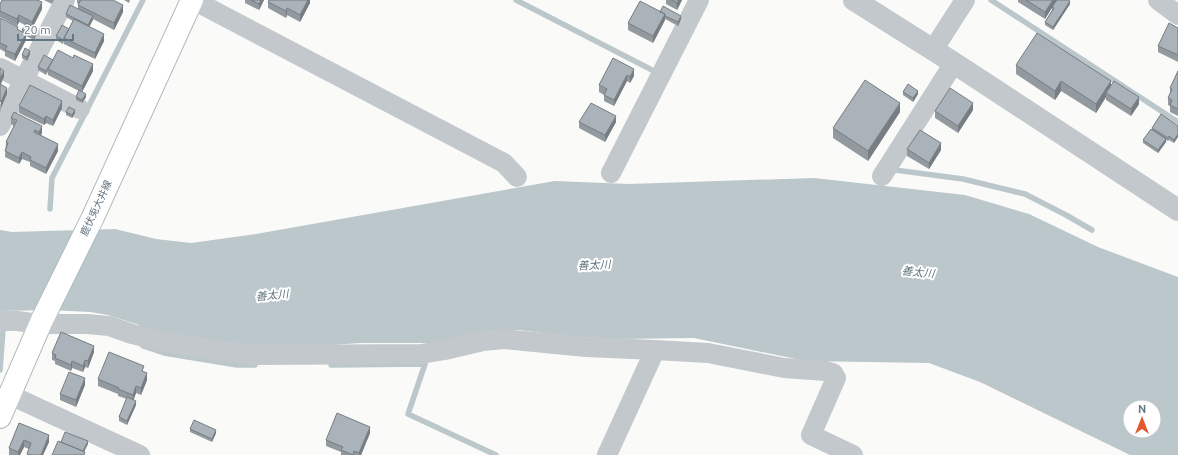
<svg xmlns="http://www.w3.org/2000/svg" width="1178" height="455" viewBox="0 0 1178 455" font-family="Ubuntu,'Noto Sans JP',sans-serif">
	<rect width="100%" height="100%" fill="#fafaf8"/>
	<path fill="#bbc7cb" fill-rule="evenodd" d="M814,178L965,195L1029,214L1098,247L1178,277V455H1130L980,382L929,363L806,361L694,338L614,339L566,336L519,330L484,332L440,343H360L305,347L254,346L141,331L139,325L108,315L90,312L50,310L0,311V230L12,232L115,229L156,239L191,243L256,234L555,181L629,184ZM1130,407H1154V431H1130Z"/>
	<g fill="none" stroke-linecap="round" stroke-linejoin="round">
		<path stroke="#bbc7cb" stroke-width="5.5" d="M516,0L654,71
			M991,0L1178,122
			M895,170L963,179L1025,194L1066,215L1092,230
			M50,209L52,178L143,0
			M143,346L164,353L237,365H255
			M331,365L425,364L408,414L496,455
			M0,370L3,330"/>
		<g stroke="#b3babf" stroke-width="24">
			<path id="secondary" d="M0,417L42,320L93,217L192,0"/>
		</g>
		<path stroke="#c3c8cc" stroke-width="20" d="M193,0L504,163L517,177
			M1158,0L1178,15
			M933,50L965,0
			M0,68L80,109
			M0,126L65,0
			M611,173L699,0
			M882,176L954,63
			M0,321H17L40,324H87L109,326L132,334L170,343L249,355L421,354L445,350L483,341L503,339L586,347L655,350
			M10,395L140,455
			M607,455L655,350L708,353L784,368L826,371L833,373L836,378L811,435L853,455"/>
		<path stroke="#c3c8cc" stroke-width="22" d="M854,0L954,63L1178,210"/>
		<use href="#secondary" stroke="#fff" stroke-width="22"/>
	</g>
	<path fill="#929a9f" d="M44,0H54L52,4Z
		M77,0H113L123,12L114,30L93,19L89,27L104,41L95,59L64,44V41L63,44L56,40V36L69,29L73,21L66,17V14L78,9V5L79,4L77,3Z
		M124,0H130L129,3Z
		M245,0H264L259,10L245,3Z
		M310,0V3L300,22L287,15L286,18L268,8V2Z
		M666,0H682L677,10L666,4Z
		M1018,0H1057L1070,4L1053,30L1045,25V22L1052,10V7L1045,19L1018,2Z
		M0,4L42,9L33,27L37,32L34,40L26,36V40L15,61L5,56V52L0,49V18L22,32V30L25,25L19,22L17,26L0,17Z
		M660,12L681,19L678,26L665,19V20L653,43L628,30V23Z
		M1178,28V62L1158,52V46Z
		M30,54L27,61L22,58V55Z
		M613,58L634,76L630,83L627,81L614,106L604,101V95L599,92V85Z
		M53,60L93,71L82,92L86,97L82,103L76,100V97L79,91L48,75V72L46,75L38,70V67Z
		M1016,65L1111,87L1139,104L1131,116L1106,100V97L1096,113L1061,91L1055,100L1016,74Z
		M1178,71V116L1170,112V106L1168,105V98L1170,94V88Z
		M903,92L918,94L913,102L903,95Z
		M19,106L62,108L53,126L46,123L44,125L19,113Z
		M973,110L958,133L935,118V111Z
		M66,112L75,113L72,118L66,115Z
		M900,112L868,161L833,138V128Z
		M11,118L42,133L41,135L58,151L46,174L30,166V162L22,159L19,164L5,157L6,142L14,126L11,124Z
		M579,122H616L605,142L579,128Z
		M1178,126L1174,143L1169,140L1168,141L1166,140V142L1158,153L1143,143V140L1152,129V128Z
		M907,149L941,150L929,169L907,156Z
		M94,352L88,368L85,367L83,372L72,368L71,371L55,364V361L52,360V353Z
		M144,372L147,380L141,395L136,393L133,400L136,405L127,425L119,421V417L127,399L118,396V394L98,386V379Z
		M85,385L76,407L60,400V394Z
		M19,423L49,442L43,455H27L29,449L24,447L20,455H9V448Z
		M190,429L216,433L212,442L190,432Z
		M370,433L361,455H341V452L326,446V440Z"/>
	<path fill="#777d82" d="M261,0H264L259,10V4Z
		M308,0H310V3L300,22V15Z
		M679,0H682L677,10V3Z
		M1053,0H1057L1045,19V12Z
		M1070,1V4L1053,30V27Z
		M42,2V9L32,28V22Z
		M123,5V12L114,30V23Z
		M287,8V15L286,18V11Z
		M665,14V20L653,43V36Z
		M19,15V22L17,26V19Z
		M93,16V20L88,29V25Z
		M681,16V19L678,26V22Z
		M37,29V32L34,40V36Z
		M26,34V40L15,61V54Z
		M104,34V41L95,59V53Z
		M30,51V54L27,61V57Z
		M93,64V71L82,92V86Z
		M634,69V76L630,83V77Z
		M4,71V77L0,86V79Z
		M627,75V81L614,106V100Z
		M1061,81V91L1055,100V91Z
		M1111,81V90L1106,93V97L1096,113V104Z
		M7,88V94L1,108L0,113L1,102Z
		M918,91V94L913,102V98Z
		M86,94V97L82,103V100Z
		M1139,97V104L1131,116V109Z
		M62,101V108L53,126V120Z
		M900,103V112L868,161V151Z
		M973,103V110L958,133V126Z
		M75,110V113L72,118V115Z
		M46,116V123L44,125V119Z
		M616,116V122L605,142V135Z
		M42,126V133L39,138V132Z
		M1178,134V137L1174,143V140Z
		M1166,139V142L1158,153V150Z
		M941,143V150L929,169V163Z
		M58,144V151L46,174V168Z
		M22,152V159L19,164V158Z
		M94,346V352L88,368V361Z
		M85,360V367L83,372V366Z
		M72,361V368L71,371V365Z
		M147,373V380L141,395V388Z
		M85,378V385L76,407V400Z
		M136,386V393L133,402V395Z
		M136,401V405L127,425V421Z
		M370,427V433L361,455H359V453Z
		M216,430V433L212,442V439Z
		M49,435V442L43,455H41Z
		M24,440V447L20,455H18V452Z
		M88,441V444L83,454V451Z"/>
	<path fill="#aab3b9" stroke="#777d82" d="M2,0H37L42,2L32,22L19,15L17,19L0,11V4Z
		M81,0H113L123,5L114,23L78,5Z
		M251,0H261L259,4Z
		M269,0H308L300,15L287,8L286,11L268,2Z
		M671,0H679L677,3Z
		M1026,0H1053L1045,12Z
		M1057,0H1068L1070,1L1053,27L1045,22L1054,8L1052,7Z
		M640,1L665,14L653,36L628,23Z
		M70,5L93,16L88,25L66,14Z
		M663,6L681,16L678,22L665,16V14L660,12Z
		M0,18L18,27L17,29L26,34L15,54L5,50L7,46L0,43Z
		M74,19L104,34L95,53L64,38Z
		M26,23L37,29L34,36L22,30Z
		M1169,23L1178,28V55L1158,46Z
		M62,25L69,29L63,40L56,36Z
		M1037,33L1111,81L1096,104L1061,81L1055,91L1016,65Z
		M25,48L30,51L27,57L22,55Z
		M58,50L73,58L74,55L93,64L82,86L48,69Z
		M44,55L53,60L46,71L38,67Z
		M613,58L634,69L630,77L627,75L614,100L604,95L607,89L599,85Z
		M0,68L4,71L0,79Z
		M1178,71V109L1170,105L1172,100L1168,98L1172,89L1170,88Z
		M865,80L900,103L868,151L833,128Z
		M1114,81L1139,97L1131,109L1106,93Z
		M0,84L7,88L1,102L0,101Z
		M908,84L918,91L913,98L903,92Z
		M30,85L62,101L53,120L46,116L44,119L19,106Z
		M950,88L973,103L958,126L935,111Z
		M79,90L86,94L82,100L76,97Z
		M591,103L616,116L605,135L579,122Z
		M69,107L75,110L72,115L66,112Z
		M14,112L42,126L39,132L35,130L34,132L58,144L46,168L30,160L31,157L22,152L19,158L5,151L8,143L6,142L17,120L11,118Z
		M1161,114L1178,126V134L1174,140L1169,136L1168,138L1152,128Z
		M1151,129L1166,139L1158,150L1143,140Z
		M920,130L941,143L929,163L907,149Z
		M61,332L94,346L88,361L85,360L83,366L72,361L71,365L55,358L56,355L52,353Z
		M109,352L144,366L142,371L147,373L141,388L136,386L133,395L118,389L119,388L98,379Z
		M69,372L85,378L76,400L60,394Z
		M127,397L136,401L127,421L119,417Z
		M337,413L370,427L359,453L354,451L353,455L341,450L343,447L326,440Z
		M194,420L216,430L212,439L190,429Z
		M19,423L49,435L41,455H30L27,454L31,443L24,440L18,452L9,448Z
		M65,432L88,441L83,451L61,442Z
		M58,441L85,452L84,455H52Z"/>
	<g text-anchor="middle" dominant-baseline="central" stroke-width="4" stroke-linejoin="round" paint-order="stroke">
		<g font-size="10" fill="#657683" stroke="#fff">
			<text transform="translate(96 208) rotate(-65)">鹿伏兎大井線</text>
		</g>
		<g font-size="11" font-style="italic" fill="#60757c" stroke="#fff">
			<text transform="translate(594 265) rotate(-3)">善太川</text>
			<text transform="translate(918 272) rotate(6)">善太川</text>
			<text transform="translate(272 295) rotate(-5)">善太川</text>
		</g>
	</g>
	<g transform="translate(1142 419)"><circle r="19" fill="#ffffff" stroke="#c1c8cd"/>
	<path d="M0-3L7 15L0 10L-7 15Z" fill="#e4572e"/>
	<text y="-6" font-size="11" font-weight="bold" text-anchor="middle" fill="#657683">N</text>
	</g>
	<path d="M18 34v6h55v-6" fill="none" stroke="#657683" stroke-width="2"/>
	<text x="24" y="34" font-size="12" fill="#657683" stroke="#ffffff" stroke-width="3" paint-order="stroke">20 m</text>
</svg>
